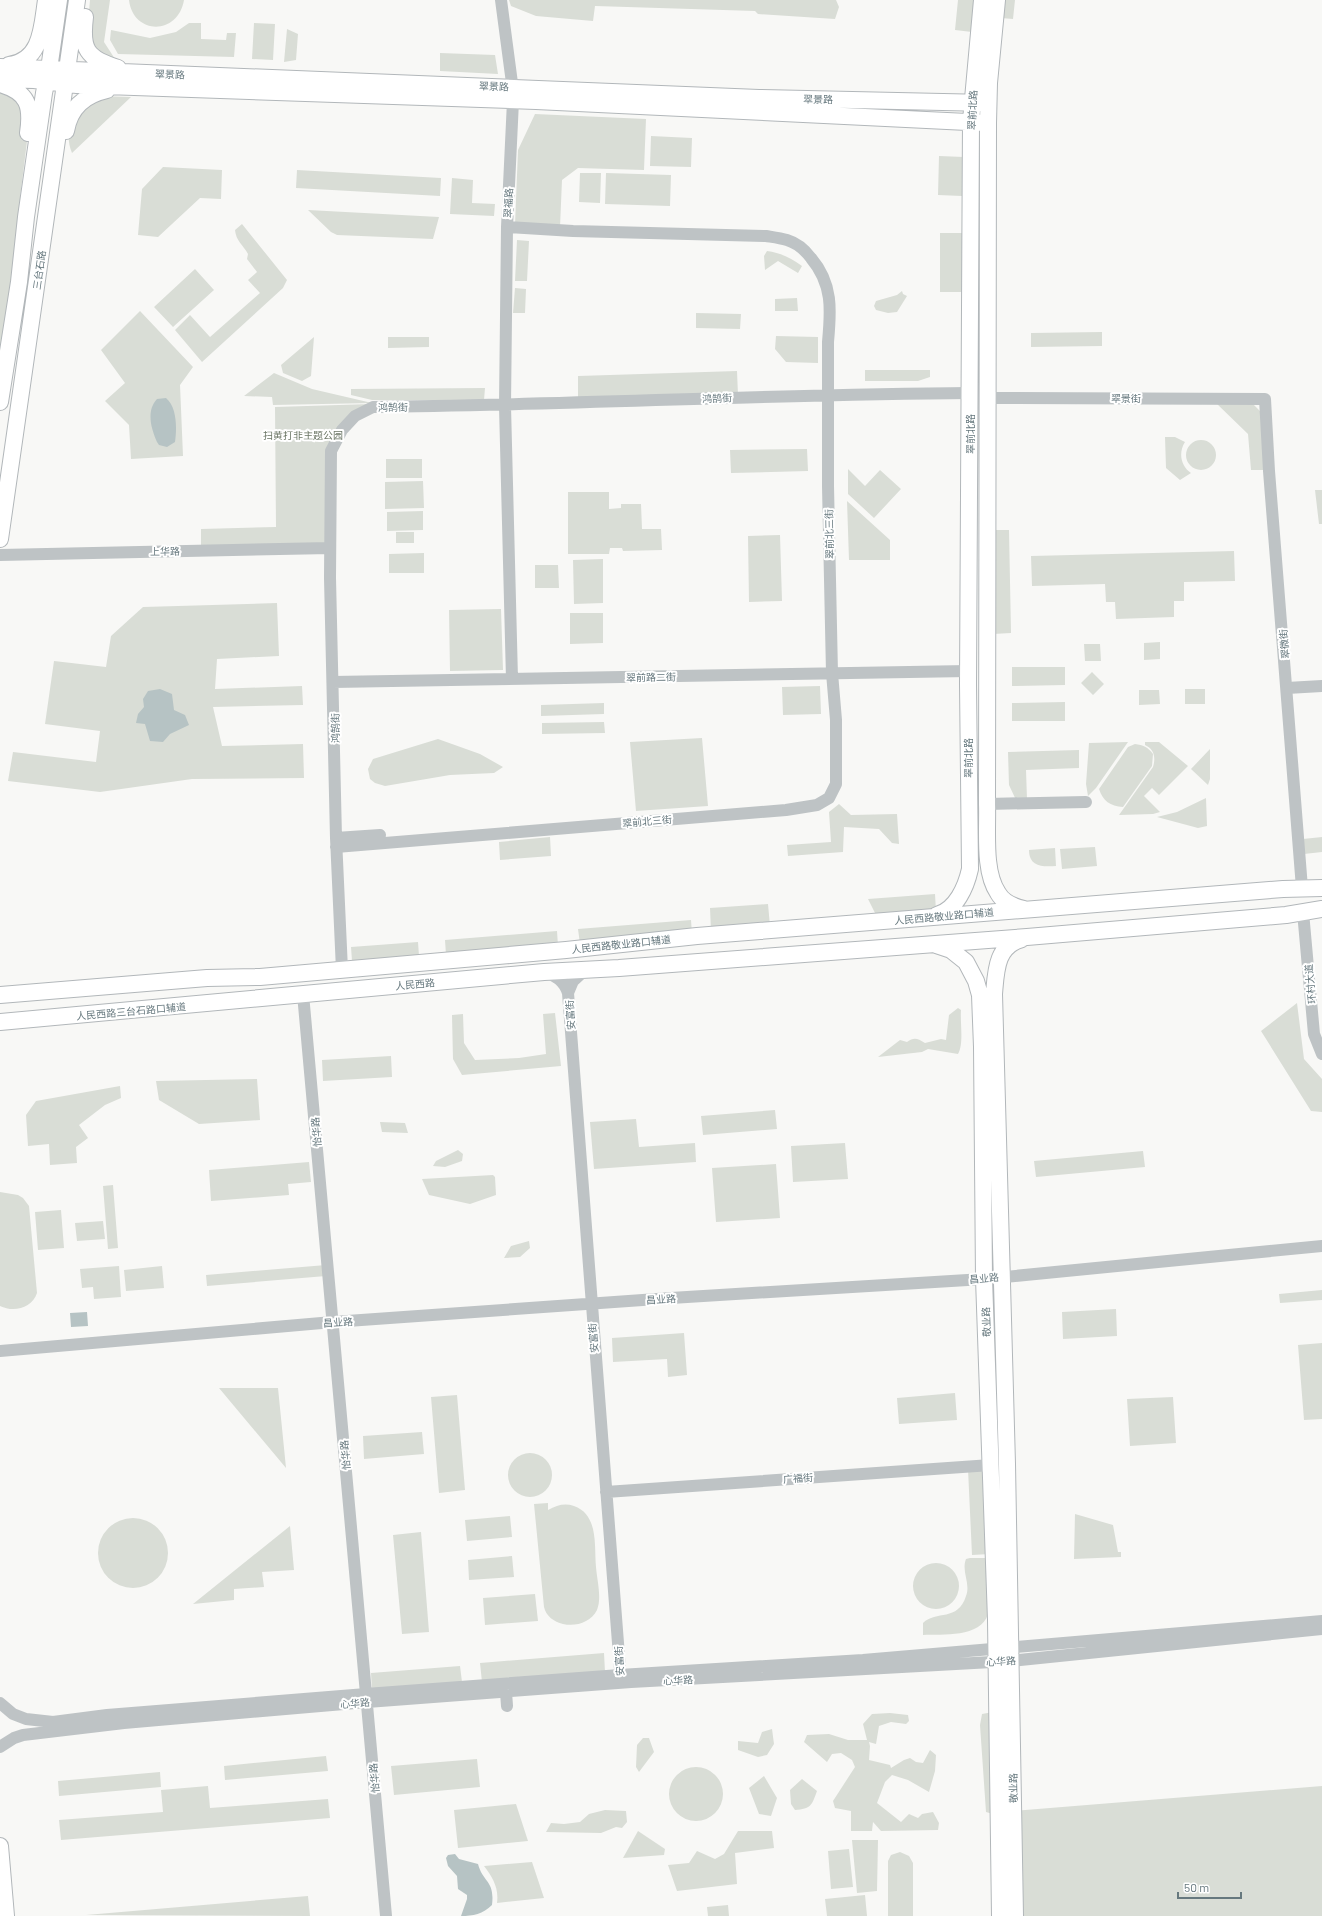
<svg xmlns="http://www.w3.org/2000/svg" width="1322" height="1916" viewBox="0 0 1322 1916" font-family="Barlow,'Noto Sans SC',sans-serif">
	<rect width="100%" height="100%" fill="#f8f8f6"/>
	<path fill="#d9ddd6" d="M90,0H110L104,42L115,59L95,52L87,34Z
		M129,0H184C178,36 133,35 129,0Z
		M509,0H836L839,7L835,19L758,14L755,11L595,6L593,21L536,16L511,6Z
		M958,0H975L972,32L955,30Z
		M1003,0H1015L1013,19L1001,18Z
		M189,23H201V39L226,40L227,33H236L234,57L118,54L110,40L111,30L150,38L176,32Z
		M254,23L275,24L273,60L252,59Z
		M287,29L298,34L296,60L284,62Z
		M440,53L495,55L498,74L440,71Z
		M0,85L8,87L30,117L20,198L23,243L0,400Z
		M98,96L131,97L72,153C61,126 80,112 98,96Z
		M535,114L646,119L644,170L578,168L562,180L560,227L515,225L518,150Z
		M651,136L692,138L691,167L650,166Z
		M939,156L964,157L962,196L938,195Z
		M163,167L222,170L221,199L200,198L158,237L138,235L142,189Z
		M297,170L441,178L440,196L296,188Z
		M580,173H601L600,203L579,202Z
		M606,173L671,175L670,206L605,204Z
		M452,178L473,180L472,203L495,204L494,216L450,214Z
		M308,210L439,217L433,239L337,235L331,232Z
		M242,224L287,280L283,288L202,362L175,330L190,315L210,337L260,293L248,280L257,272L247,259L248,254C243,245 236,241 235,230Z
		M940,233H962V292H940Z
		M517,240L529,241L527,281H515Z
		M767,251C781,253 791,258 802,266L798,273L778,261L765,270L764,256Z
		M195,269L214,290L173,327L154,307Z
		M515,288L526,289L525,313H513Z
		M902,291L903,294L907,296L897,312L888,313L876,310L874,306L876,301L897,295Z
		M797,298L798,311H775V299Z
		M140,311L193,367L180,385L183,456L131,459L129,425L105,401L125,383L101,350Z
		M696,313L741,314L740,329L696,328Z
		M1102,332V346L1031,347V333Z
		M776,336L818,337V363L786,362L775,349Z
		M314,337L311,376L302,381L283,373L281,365Z
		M388,337H429V347L388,348Z
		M865,370H930V377L918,381H865Z
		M737,371L738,395L578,399V376Z
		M274,373L312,389L372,403L273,405L272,397L244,396Z
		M485,388L484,400H372L351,395V389Z
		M1216,403H1252L1261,412L1265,470H1251L1248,434Z
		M371,404L338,430L326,544L201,548V529L276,527L275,407Z
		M1165,437H1175L1185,442C1178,453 1181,466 1191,473L1180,480L1166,468Z
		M1186 455a15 15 0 1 1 30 0a15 15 0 1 1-30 0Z
		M807,449L808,471L731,473L730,450Z
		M386,459H422V478H386Z
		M848,469L865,486L880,470L901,489L874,518L848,494Z
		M423,481L424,508L385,509V482Z
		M1315,490H1322V524H1319Z
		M568,492H609V509L621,508V504H641L642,529H661L662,550L623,551L622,548H610L609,554H568Z
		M847,501L890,540V560H849Z
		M423,511V530L387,531V512Z
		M994,530H1009L1011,633L993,634Z
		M396,532H414V543H396Z
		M780,535L782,601L749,602L748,536Z
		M1234,551L1235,581L1184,582V601H1174V617L1116,619L1115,602H1106L1105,584L1032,586L1031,556Z
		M424,553V573H389V554Z
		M603,559V603L574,604L573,560Z
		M535,565H558L559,588H535Z
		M277,603L279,656L217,659L215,689L302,686L303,705L213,707L222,746L303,744L304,778L192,779L100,792L8,781L13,752L96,762L100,731L45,724L54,661L106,667L111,636L143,607Z
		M501,609L503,670L450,671L449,610Z
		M570,613H603V643L570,644Z
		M1160,642V659L1144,660V643Z
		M1084,644H1100L1101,661H1085Z
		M1012,667H1065V685L1012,686Z
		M1092,672L1104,684L1093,695L1081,683Z
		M820,686L821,714L783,715L782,687Z
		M1185,689H1205V704H1185Z
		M1139,690H1159L1160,704L1139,705Z
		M1065,702V721H1012V703Z
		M604,703V714L541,716V705Z
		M604,722L605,733L542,734V723Z
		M702,738L708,806L636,811L630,742Z
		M438,739L480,754L503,767L494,773L450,775L385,786L375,783L370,779L368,769L373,759Z
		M1128,742L1096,788L1088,796L1086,784L1089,743Z
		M1145,742H1159L1188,766L1159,795L1152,788L1144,796L1160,812L1153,814L1119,815L1153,767C1156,757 1154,749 1145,745Z
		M1135,744C1143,745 1148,747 1153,754L1152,766L1123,807C1110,806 1103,801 1099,789L1128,747Z
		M1210,749V779L1208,785L1191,769Z
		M1079,750V768L1026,770L1027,799L1016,800L1009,785L1008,752Z
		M1206,798L1207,826L1198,828L1157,817L1177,812Z
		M839,804L851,815L897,814L899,844L892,843L879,829L844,827L843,852L788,856L787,845L831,842L829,812Z
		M550,837L551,856L500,860L499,842Z
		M1322,837V852L1304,854L1303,839Z
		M1095,847L1097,866L1062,869L1060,849Z
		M1055,848L1056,866C1043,867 1029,867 1029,850Z
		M935,894L936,911L876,915L868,899Z
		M768,904L770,926L711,931L710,908Z
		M691,920L692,934L580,944L578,929Z
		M557,931L558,946L446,955L445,940Z
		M418,942L419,956L352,961L351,947Z
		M1297,1003L1304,1059L1322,1079V1112L1311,1111L1261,1031Z
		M958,1008L961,1010C960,1023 964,1044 958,1054L928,1049L922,1052L878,1057L900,1040L907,1042C914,1037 917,1038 925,1043L941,1039L946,1040L949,1015Z
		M555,1013L561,1066L462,1075L453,1059L452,1015L463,1014L464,1043L475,1060L519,1058L546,1054L543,1014Z
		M391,1056L392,1077L323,1081L322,1060Z
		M257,1079L260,1120L199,1124L159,1100L156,1081Z
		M120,1086L121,1098L105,1105L79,1125L88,1138L76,1147L77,1163L50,1165L49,1144L28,1146L26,1115L36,1101Z
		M775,1110L777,1129L703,1135L701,1116Z
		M636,1119L639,1147L695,1143L696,1162L594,1169L590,1122Z
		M380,1122L405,1123L408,1133L382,1132Z
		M845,1143L848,1179L793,1182L791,1146Z
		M458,1150L463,1154L462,1161L445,1167L433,1166L436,1161Z
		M1143,1151L1145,1167L1036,1177L1034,1161Z
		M309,1162L311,1182L288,1184L289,1195L211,1201L209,1170Z
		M776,1164L780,1218L716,1222L712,1168Z
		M493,1175L495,1177L496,1195L470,1204L429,1195L422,1179Z
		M113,1185L118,1248L108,1249L103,1186Z
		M0,1192L18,1195L23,1198L29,1206L37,1293C32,1308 14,1313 0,1306Z
		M61,1210L64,1248L38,1250L35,1212Z
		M103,1221L105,1239L77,1241L75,1223Z
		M529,1241L530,1248L520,1257L504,1258L511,1246Z
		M326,1265V1276L207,1286L206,1275Z
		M119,1266L121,1297L94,1299L93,1287L82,1288L80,1269Z
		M162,1266L164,1288L126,1291L124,1270Z
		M1322,1290V1300L1280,1303L1279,1294Z
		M1116,1309L1117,1336L1063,1339L1062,1312Z
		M684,1333L687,1375L668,1377L667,1359L613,1362L612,1338Z
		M1322,1343V1419L1304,1420L1298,1345Z
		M219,1388H278L286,1468Z
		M955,1393L957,1420L899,1424L897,1398Z
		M457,1395L465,1490L439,1493L431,1397Z
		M1173,1397L1176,1443L1130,1446L1127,1399Z
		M422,1432L424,1454L364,1459L363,1436Z
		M508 1475a22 22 0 1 1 44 0a22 22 0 1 1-44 0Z
		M968,1469H988L990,1554L972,1555Z
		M548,1503V1510C557,1505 565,1503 574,1506C599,1515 594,1546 596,1567C597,1580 602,1598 597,1610C591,1622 576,1627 563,1624C554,1622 546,1616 544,1607L534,1504Z
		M1075,1514L1113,1525L1118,1552H1121V1557L1074,1559Z
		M510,1516L512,1537L467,1541L465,1520Z
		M98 1553a35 35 0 1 1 70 0a35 35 0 1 1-70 0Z
		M290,1526L294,1570L262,1572L264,1587L234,1589V1600L193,1604Z
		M421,1532L429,1632L402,1634L393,1535Z
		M512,1556L514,1577L469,1580L468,1560Z
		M970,1558H988V1614C981,1638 942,1634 923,1635V1623C936,1610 958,1622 966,1596C971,1583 961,1572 966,1559Z
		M913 1586a23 23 0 1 1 46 0a23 23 0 1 1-46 0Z
		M535,1594L538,1621L485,1625L483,1598Z
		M604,1653L605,1672L482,1682L480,1663Z
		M460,1666L462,1682L372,1690L371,1673Z
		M993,1712V1814L986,1812L980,1725L982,1714Z
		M890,1713L908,1715L909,1721L906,1724L891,1722L879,1726L876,1744L869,1742L870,1746L869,1760L890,1765L891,1768L904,1760L910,1758L916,1762L923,1763L930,1750L936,1755L935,1771L929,1792L908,1780L892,1775L885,1782L877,1803L901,1822L909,1814L918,1818L922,1814L933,1812L939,1823L938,1830L881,1831L873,1822L872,1831H851V1811L835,1808L833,1801L855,1767L852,1760L841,1753L832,1754L827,1762L804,1742L807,1735L829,1734L848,1740H867L863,1724L872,1714Z
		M772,1729L774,1744L767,1755L758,1757L738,1750V1741L758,1743L762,1732Z
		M643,1738H649L654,1752L639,1772L636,1767L637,1745Z
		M326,1756L328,1771L225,1780L224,1766Z
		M477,1759L480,1787L394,1795L391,1766Z
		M669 1794a27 27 0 1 1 54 0a27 27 0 1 1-54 0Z
		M160,1772L161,1787L59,1796L58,1781Z
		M764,1776L777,1798L771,1816L759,1814L749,1788Z
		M802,1779L817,1791C812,1805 811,1809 795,1810L791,1804L790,1790Z
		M208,1786L210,1808L328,1799L330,1818L61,1840L59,1820L163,1812L161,1790Z
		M1322,1786V1916H1015L1013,1811Z
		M516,1804L528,1841L458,1848L454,1810Z
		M605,1810L626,1811L627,1822L622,1828L616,1827L601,1833L546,1832L551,1823L564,1824L580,1822L589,1814Z
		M638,1831L665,1849L664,1855L623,1858Z
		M738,1831H772L774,1848L735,1853L737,1884L677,1891L668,1865L689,1863L697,1851L715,1859L724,1854Z
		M852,1840H878L877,1891L857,1893Z
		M849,1849L853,1887L831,1889L828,1851Z
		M900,1852L909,1856L913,1863V1916H888V1861L891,1855Z
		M532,1862L544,1898L497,1903C499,1888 493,1878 484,1866Z
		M865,1895L867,1916H827L825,1899Z
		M308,1896L310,1916L86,1915Z
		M728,1905L729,1916H708L707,1907Z"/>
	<path fill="#b6c3c4" d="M166,398C177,407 177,428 175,442L167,447L159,445L157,442C151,428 146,411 157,399Z
		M160,689L172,694L174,710L185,715L189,725L170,734L163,742L150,741L145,724L136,723L138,714L144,707L143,699L148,691Z
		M87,1312L88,1326L71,1327L70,1313Z
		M455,1854L459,1859L478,1864C483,1883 495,1880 492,1905C483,1914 473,1916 461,1916L467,1899V1895L458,1889L457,1876L448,1866L446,1858L448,1855Z"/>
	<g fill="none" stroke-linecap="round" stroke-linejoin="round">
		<g stroke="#b2b7ba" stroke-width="18">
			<path id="major" d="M997,0L989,83L988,123L987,804C988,830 983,871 998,893C1003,902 1015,907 1024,909
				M85,17C81,49 86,58 118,68
				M9,65C42,61 42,26 46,0
				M0,67L759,98L988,103
				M0,79L34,80L77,85L536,101L988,123
				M0,84C28,92 32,106 28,133
				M66,131C70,107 85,95 107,90
				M0,402L19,282L26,217L44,93L49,69L59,0
				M0,539L77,0
				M937,915C956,910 966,887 970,869L968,684L971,121L982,0
				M936,945L951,950L966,962L976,981L980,995L982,1047L984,1279L996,1620L1000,1916
				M0,995L207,978L260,977L566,950L697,936L1283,889L1322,888
				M0,1022L544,972L619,968L1027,937L1286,915L1322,909
				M0,1846L6,1916
				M1015,1916L1007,1464L994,994C996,971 996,946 1022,939"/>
		</g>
		<path stroke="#bec3c5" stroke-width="12" d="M501,0L512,83L513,101L507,227L505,406L512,679
			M987,398L1265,399L1269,471L1302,888
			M0,555L330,548
			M333,682L968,671
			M1287,688L1322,686
			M987,804L1086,802
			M336,838L380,835
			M336,847L786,810L817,805L829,798L836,784V720L832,673L828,486V342C831,310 833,284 811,258C805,250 797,243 787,240C780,238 772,237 766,236L573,231L507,227
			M1303,912L1314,1034L1322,1054
			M342,970L336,838L330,578L331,451L342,430L355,416L373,407C572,405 771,394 970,393
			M545,972C556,976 564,981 568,993L573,981L585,970
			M568,993L621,1682
			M303,994L386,1916
			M0,1351L333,1322L671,1298L984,1279L1322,1246
			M606,1492L991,1465
			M506,1692L507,1706
			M0,1703L13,1714L26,1719L53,1722L107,1715L366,1694L620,1675L863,1660L1322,1621
			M0,1747L14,1738L23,1735L124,1723L367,1702L631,1682L1010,1661L1322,1629"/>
		<use href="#major" stroke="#fff" stroke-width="16"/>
	</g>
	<g text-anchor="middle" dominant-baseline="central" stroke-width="4" stroke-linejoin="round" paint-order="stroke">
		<g font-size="10" fill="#66787e" stroke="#fff">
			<text transform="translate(170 74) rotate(2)">翠景路</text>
			<text transform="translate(494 86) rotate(2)">翠景路</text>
			<text transform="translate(818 99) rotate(1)">翠景路</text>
			<text transform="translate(972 110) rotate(-87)">翠前北路</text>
			<text transform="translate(508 203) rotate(-87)">翠福路</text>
			<text transform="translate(39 270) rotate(-82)">三台石路</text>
			<text transform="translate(717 398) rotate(-2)">鸿鹄街</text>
			<text x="1126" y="398">翠景街</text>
			<text transform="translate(393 407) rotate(-1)">鸿鹄街</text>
			<text transform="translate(970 434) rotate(-90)">翠前北路</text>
			<text transform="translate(829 534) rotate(-91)">翠前北三街</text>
			<text transform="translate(165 551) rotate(-1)">上华路</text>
			<text transform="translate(1284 644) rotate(-95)">翠微街</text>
			<text transform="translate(651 677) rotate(-1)">翠前路二街</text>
			<text transform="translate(335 728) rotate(-91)">鸿鹄街</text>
			<text transform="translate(968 758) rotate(-90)">翠前北路</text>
			<text transform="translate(647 821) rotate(-5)">翠前北三街</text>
			<text transform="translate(944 916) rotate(-5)">人民西路敬业路口辅道</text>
			<text transform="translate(621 944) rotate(-6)">人民西路敬业路口辅道</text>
			<text transform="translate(415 984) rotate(-5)">人民西路</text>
			<text transform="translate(1310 984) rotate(-95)">环村大道</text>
			<text transform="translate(131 1011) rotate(-5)">人民西路三台石路口辅道</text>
			<text transform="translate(570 1015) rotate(-94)">安富街</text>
			<text transform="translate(316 1132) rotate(-95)">怡华路</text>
			<text transform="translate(984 1278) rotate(-5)">昌业路</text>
			<text transform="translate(661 1299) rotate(-4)">昌业路</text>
			<text transform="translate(338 1322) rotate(-4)">昌业路</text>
			<text transform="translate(986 1322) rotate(-92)">敬业路</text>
			<text transform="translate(593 1338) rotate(-95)">安富街</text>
			<text transform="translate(345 1455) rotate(-95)">怡华路</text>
			<text transform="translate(798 1478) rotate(-4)">广福街</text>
			<text transform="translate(619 1661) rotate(-94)">安富街</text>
			<text transform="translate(1001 1661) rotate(-4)">心华路</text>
			<text transform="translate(678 1680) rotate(-3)">心华路</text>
			<text transform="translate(355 1703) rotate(-5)">心华路</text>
			<text transform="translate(374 1778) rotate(-95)">怡华路</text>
			<text transform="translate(1013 1788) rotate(-91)">敬业路</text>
		</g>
		<g font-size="10" fill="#6b7665" stroke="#fff">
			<text x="303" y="435">扫黄打非主题公园</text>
		</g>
	</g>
	<path d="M1178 1892v6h63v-6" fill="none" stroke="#66787e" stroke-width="2"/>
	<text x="1184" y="1892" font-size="12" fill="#66787e" stroke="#ffffff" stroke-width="3" paint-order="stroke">50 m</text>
</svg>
